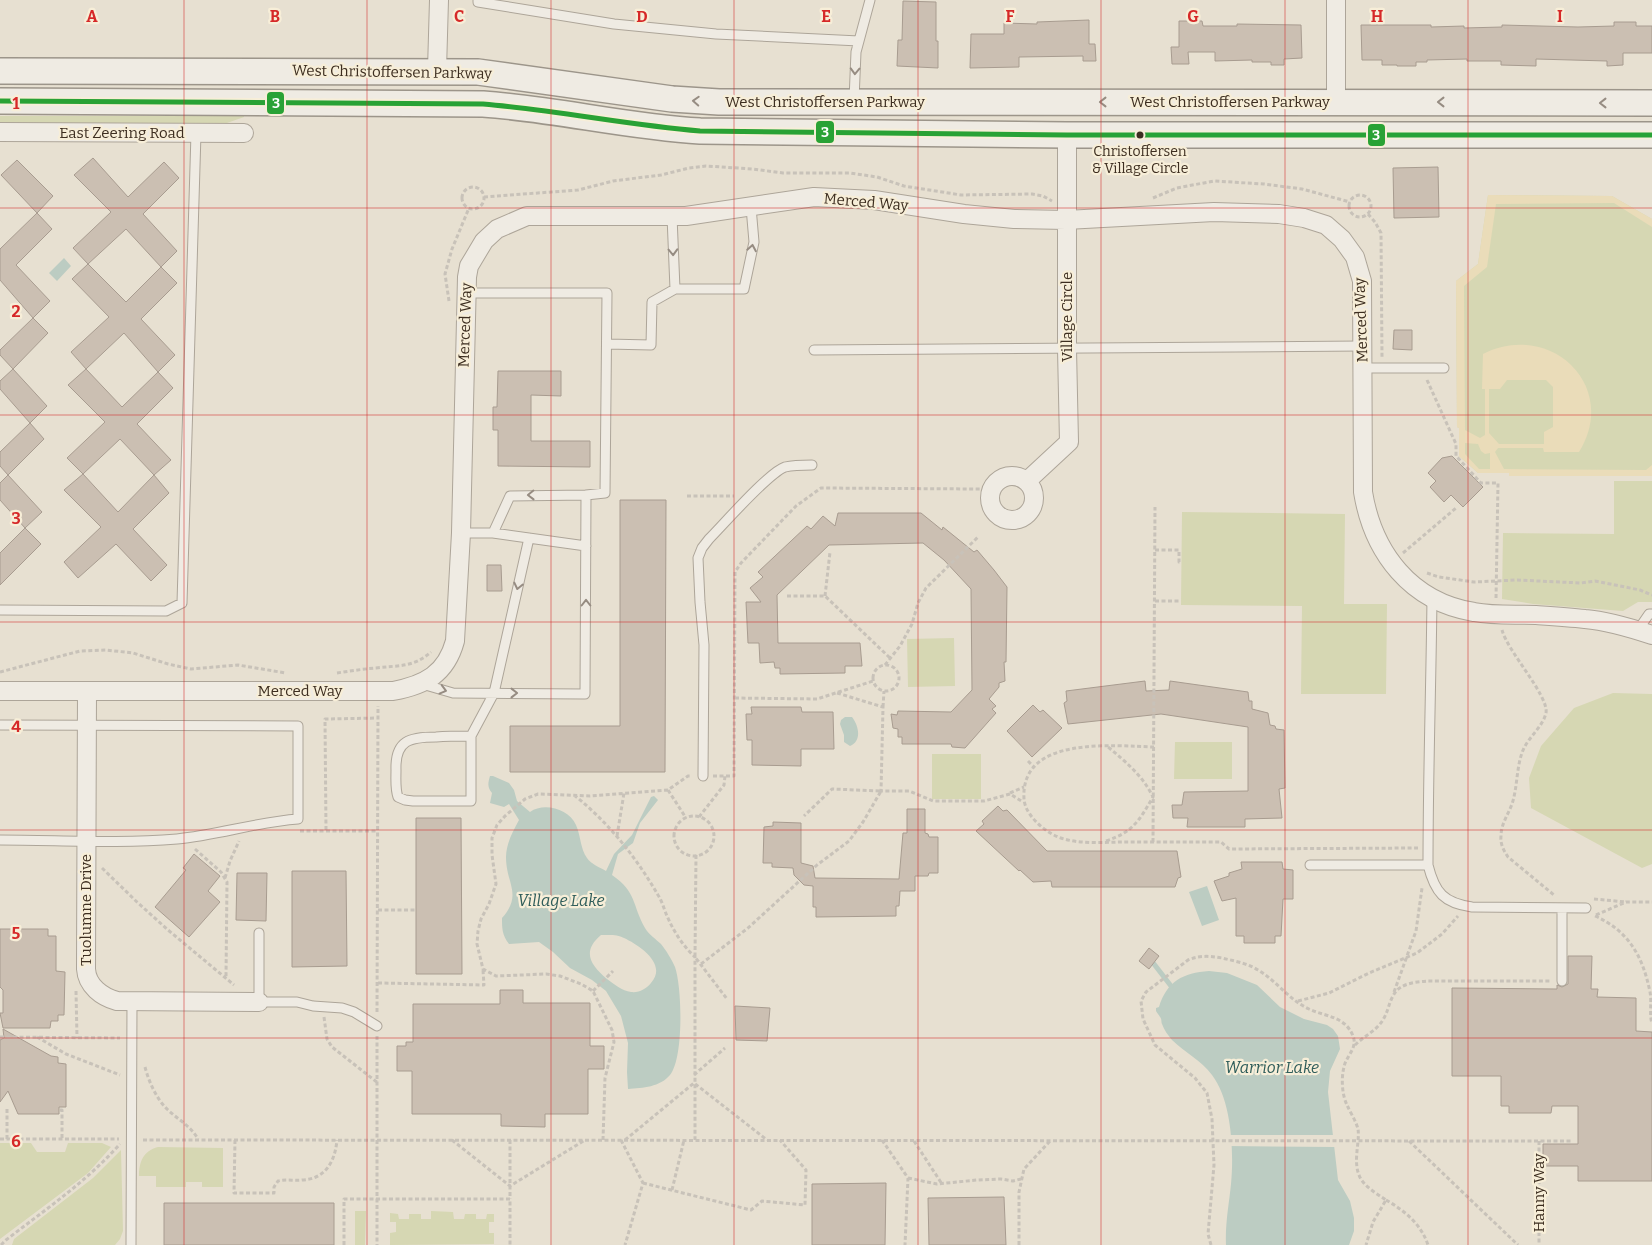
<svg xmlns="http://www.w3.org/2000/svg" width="1652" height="1245" viewBox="0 0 1652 1245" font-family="Bitter,serif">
	<rect width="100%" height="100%" fill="#e7e0d1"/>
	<path fill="#d6d7b3" d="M0,116H244V117L227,123H0Z
		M1488,195L1612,196L1652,219V476H1509V473H1478L1459,456V428L1457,427L1456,281L1478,264Z
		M1614,481H1652V602H1638L1623,611L1533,604L1502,599L1503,533L1614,534Z
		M1182,512L1345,514L1344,604H1387L1386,694H1301L1302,606L1181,605Z
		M954,638L955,686L908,687L907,639Z
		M1613,693L1652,694V864L1642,868L1531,808L1529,778L1541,746L1574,708Z
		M1175,742H1232V779H1174Z
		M932,754H981V799H932Z
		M0,1143H31L37,1152H65L68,1143H102L111,1147L88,1173L0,1239Z
		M158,1147L223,1148V1187H202V1182H186V1187H156V1176H139C139,1162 143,1151 158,1147Z
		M121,1150L123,1231L120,1239L115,1245H12L14,1239L93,1178Z
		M355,1211H366L365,1245H355Z
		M431,1211L453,1212L454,1219H464L465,1214H476V1219H486L487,1214H494V1222H489V1233H494V1244L390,1245V1233L396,1232V1222H390V1213L398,1214L399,1219H409V1214H421V1219H431Z"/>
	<path fill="#eadcb9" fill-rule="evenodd" d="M1488,195L1612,196L1652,219V227L1614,203L1496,204L1487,267L1464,286L1465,430L1480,438L1485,435V389H1482L1483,354C1550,320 1620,386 1579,452H1544L1543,448H1498L1495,452L1504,469L1646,470L1652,465V476H1509V473H1478L1459,456V428L1457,427L1456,281L1478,264ZM1507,380H1546L1553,387V427L1544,432V444H1499L1489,433V389H1500ZM1465,443L1478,444L1481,451L1485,454L1490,453V469H1479L1465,454Z"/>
	<path fill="#bcccc2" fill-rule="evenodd" d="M64,258L71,266L57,281L49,273Z
		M845,717H852C859,726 862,741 850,746L844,742V735L840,724L841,720Z
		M490,776H493L509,783L514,790L517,801L530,812C544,802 569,809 576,825C581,836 580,848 587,858C591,864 601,868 606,871L614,854L632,835L651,797L654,796L658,800L640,823L633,843L618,854L612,875C637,892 632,905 645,928C649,935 656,939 661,944C666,950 672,960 675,967C682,987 684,1058 670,1075C660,1087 643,1088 628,1089L627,1072L628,1043L621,1016L606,991L592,980L570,968L553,952L539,942L509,944C502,935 502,928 502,918C523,894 506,884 506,857C506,844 513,831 519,820L509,804L504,807L490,803L492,793C487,787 488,783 490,776ZM601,935C609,935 617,934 624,938C639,945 668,964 651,983C646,989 639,993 631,992C622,991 614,984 607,979C591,965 581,952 601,935Z
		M1207,886L1219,920L1202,926L1189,892Z
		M1209,971L1227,973L1257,985L1280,1007L1304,1019L1327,1025L1333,1029L1338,1036L1340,1049L1330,1071L1328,1092L1338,1180L1350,1201L1354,1218V1231L1349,1245H1226C1225,1224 1229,1204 1231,1184C1234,1153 1232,1101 1212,1075C1201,1060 1185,1053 1172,1040C1168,1035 1164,1030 1162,1024C1161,1022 1162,1019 1160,1017C1159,1015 1157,1013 1156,1011V1008L1159,1007C1167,981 1183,973 1209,971Z"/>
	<path fill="#e7e0d1" d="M1228,1135H1335L1336,1147L1228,1146Z"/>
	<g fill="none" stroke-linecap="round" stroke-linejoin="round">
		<path stroke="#bcccc2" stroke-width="5" d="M1154,964L1171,986"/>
	</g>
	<path fill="#cbbfb2" stroke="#a89c90" d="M903,1L936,2V41H938V68L897,66L898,40H902Z
		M1089,20V44H1095L1096,61H1083V56L1019,57V67L970,68L971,34H1004V23L1037,24V22Z
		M1179,21H1202L1203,26H1237V24L1301,25L1302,58L1284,59V65H1271V62H1252V60L1215,61V52H1188L1189,64H1172L1171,47H1179Z
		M1614,22H1636V26H1652V53H1623V65L1607,66V61L1536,59V66L1501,65V61H1467V59L1427,60V62H1416V66H1397V65H1382V60H1362L1361,25H1431V27L1464,26V28L1502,27V25L1578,27L1614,26Z
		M93,158L128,197L164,162L179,178L143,214L177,251L161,267L126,229L88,264L73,248L111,212L74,175Z
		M17,160L53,196L37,213L1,175Z
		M1438,167L1439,217L1394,218L1393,168Z
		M37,213L52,229L16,265L50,301L33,318L0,280V249Z
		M88,264L126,302L161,267L177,283L141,319L175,355L158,372L124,333L86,369L71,352L109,317L72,279Z
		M33,318L48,333L13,369L0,355V350Z
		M1394,330H1412V350L1393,349Z
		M13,369L47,406L30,423L0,389V381Z
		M86,369L122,407L158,372L173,388L137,424L171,460L154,475L120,439L83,474L67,458L105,422L68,385Z
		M498,371H561V396L531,395V441H590V467L498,466V430H493V407H497Z
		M30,423L44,439L8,475L0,466V452Z
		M1452,456L1483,487L1463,507L1451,495L1444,502L1430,487L1436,481L1428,473L1442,458Z
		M83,474L118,512L154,475L169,493L133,529L167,565L151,581L116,544L78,578L64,562L101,527L64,490Z
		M8,475L42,512L25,528L0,500V483Z
		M620,500H666L665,772H510V726H620Z
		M838,513H921L942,530L943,527L974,552L977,550L994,570L1007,587L1006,662H1004L1005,681L999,683V687L989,699L996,706L992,709L996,713L965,748L952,747L951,744H902V737H898V729L893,728L891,714L897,715L898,711L951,712L972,690L971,589L944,560L923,543L829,545L777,595L778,643H860L862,666H845V673L780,674V668H775L774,662L760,663L759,643H748L746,602H761L750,588L763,577L758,572L807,526L811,529L823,516L835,526Z
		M25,528L41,544L0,585V553Z
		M487,565H501L502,591H487Z
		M1145,681L1146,691L1169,690L1170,681L1248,692L1249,701H1252V709L1268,713L1270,725L1275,726L1276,729L1284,730L1285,788L1279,789L1282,818L1245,819V827H1187L1188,818H1173L1172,805H1182L1184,792L1248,791V727L1161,714L1068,724L1064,703L1067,701L1066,691Z
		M1033,705L1040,712L1043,710L1062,728L1032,757L1007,731Z
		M751,707H801L802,712H833L834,749H801V766L752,765V740H747L746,714H752Z
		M998,806L1003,811L1007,810L1047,851H1177L1181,877L1178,878L1175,887H1052L1051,881L1033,882L1020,870L1019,871L976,831L984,824L982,821Z
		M907,809H925V833L928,834L929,837H938V873H929L928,876H915V891H900L899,906H896V916L816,917V907H813V886L804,885L794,875L793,868L772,867V863H763L764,827L773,826V822L801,823V863L813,866L815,878L899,879L903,833H907Z
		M416,818H461L462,974H416Z
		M194,854L220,876L208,891L220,902L189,937L155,907L186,870L183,868Z
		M1241,862H1282L1283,869L1293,870V899H1283L1281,936H1275V943H1244V936H1236V898L1222,901L1214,881L1229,876V873L1242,869Z
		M292,871H346L347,966L292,967Z
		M237,873H267L266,921L236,920Z
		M0,929H48V936H56V971L65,972L64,1015H58V1021H51L50,1028H3L0,1013H3V990L0,987Z
		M1149,948L1159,956L1149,969L1139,961Z
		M1568,956H1592L1591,989H1598L1597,997L1636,998V1031L1652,1032V1181H1578V1166H1543V1144H1578V1106H1552L1551,1113H1509V1106H1501V1076H1452V988L1557,989V985L1562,987L1568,984Z
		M500,990H523V1003H590V1046H604V1069H588V1114H545V1127L501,1126V1114H412V1071H397V1046H406V1042H413V1004H500Z
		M735,1006L770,1008L767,1041L736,1040Z
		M3,1029L51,1056L58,1057V1063L66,1064V1107H59V1114H18L8,1091L0,1102V1040L4,1038Z
		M886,1183L885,1245H812V1184Z
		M1004,1197L1006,1245H929L928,1198Z
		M164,1203H334V1245H164Z"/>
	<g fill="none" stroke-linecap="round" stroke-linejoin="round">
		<g stroke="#ada599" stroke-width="11">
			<path id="lane" d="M478,0V2L614,24L716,34L859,41
				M854,100L856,52L870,0
				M672,216L675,289
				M466,293H607L605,493L586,495
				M607,344L651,345L652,302L675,289H744L754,242L751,207
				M814,350L1362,346
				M1363,368H1444
				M461,533H493L586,546
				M0,610L166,611L182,603L196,133
				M1638,630L1649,614H1652
				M422,684L453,693L585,694L586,495L510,496L493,533
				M0,725L298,726V819C257,822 218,835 177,839C118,844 59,840 0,840
				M471,736V801H413L405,800L398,797C395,789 396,779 396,770C395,740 410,737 436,737C448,736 460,736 471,736L494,693L529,538
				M703,776L704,645L700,602L698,558L702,548L709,539C724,524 768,473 785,467C794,465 803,465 812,465
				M1310,865H1428C1428,776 1431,687 1432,598
				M1428,865C1435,893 1444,903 1472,907L1586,908
				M1562,908V981
				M259,933V1002H297L313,1006L342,1008L354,1012L377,1026
				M131,1245L132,1002"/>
		</g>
		<g stroke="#ada599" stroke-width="20">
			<path id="street" d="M437,70L439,0
				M1336,102V0
				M0,132L244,133
				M990 498a22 22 0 1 1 44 0a22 22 0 1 1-44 0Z
				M1027,481L1069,442L1067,349V135
				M0,691H393C425,685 446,674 455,641L461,533L467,277L469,266L484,241L497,229L527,216H686L814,197L874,200L964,214L1014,219L1066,220L1214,212L1279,214L1304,218L1326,225L1342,239L1355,257L1362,281L1363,492C1373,553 1411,602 1474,612C1495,616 1515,614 1536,615C1552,616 1569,617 1585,619C1607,621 1631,628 1652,635
				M87,691L86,969C87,986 102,997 117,1001L259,1002"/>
		</g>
		<g stroke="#9c958a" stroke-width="28">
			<path id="secondary" d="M0,71L478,72L672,99L719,102L1652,103
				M0,101L483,104C556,109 627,127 700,131L1067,135H1652"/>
		</g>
		<path stroke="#c8c2b9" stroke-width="3" stroke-dasharray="4 2.5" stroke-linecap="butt" d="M462 198a11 11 0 1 1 22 0a11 11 0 1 1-22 0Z
			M1349 206a11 11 0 1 1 22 0a11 11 0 1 1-22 0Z
			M484,197L578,190L613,181L661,175L689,168L706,166L753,169L783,173H850L877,177L904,186L961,195L1032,194L1043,196L1052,201
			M1153,198L1177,188L1214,181L1264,184L1302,189L1350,202
			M1368,214L1375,222L1381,233L1382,357
			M449,301L445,274L452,249L469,208
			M1427,380L1456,444V456L1481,483H1498L1496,599
			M687,496H734
			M1155,550H1179V562H1181
			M1403,553L1456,508
			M1427,573L1439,577L1474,582L1517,580L1581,583L1595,581L1640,590L1652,595
			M787,596H825L890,658
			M825,596L830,552
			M1155,601H1181
			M1502,630C1508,652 1549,696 1546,713C1543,726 1530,736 1524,748C1516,765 1518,786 1512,804C1508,815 1501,824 1501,836C1500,844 1504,851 1508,857L1554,895
			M873 678a13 13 0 1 1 26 0a13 13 0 1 1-26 0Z
			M885,665L900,646L912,624L918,603L926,588L979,536
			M0,672L80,651L106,650L133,653L168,664L191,669L238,665L286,673
			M337,673C350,671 363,669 376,668C398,665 413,668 431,652
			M837,693L883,707L881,791H909L933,801H984L1010,794L1023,802
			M735,698L817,699L873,681
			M883,707L884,691
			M1154,747C1114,746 1020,735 1024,799C1025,815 1044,831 1058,837C1079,845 1104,842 1126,842C1157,842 1189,842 1221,842L1229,849L1418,848
			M1028,761L1034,767
			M713,776H734L735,572L741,563L796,506L821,488L980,489
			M668,790L686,818
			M1010,793L1024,787
			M574,795C608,822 636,857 658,895C662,901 664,909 667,916C674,932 683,946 695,957V1140
			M674 836a20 20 0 1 1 40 0a20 20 0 1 1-40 0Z
			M699,817L724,785L725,776
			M326,830L325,719L378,718
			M300,831H378
			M617,836L624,793
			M1106,841C1133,832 1139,821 1153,797C1143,776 1126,762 1108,747
			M1153,842L1155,507
			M195,849L221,872L227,882L226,977
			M696,855L695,957L727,999
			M102,868L137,902L168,930L234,985
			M225,878L230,861L239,841
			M1594,899L1626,902
			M378,910H417
			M1596,915L1626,902H1652
			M1595,916C1629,931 1643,957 1650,992C1652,1002 1649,1015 1652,1023
			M701,964L748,928L817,865L849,841L863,822L881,791L832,789L804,816
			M378,983L484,985L483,970
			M76,991L77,1038
			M593,991L613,971
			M1394,992L1416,931L1422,888
			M1298,1001L1329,993L1369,973L1417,953L1442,934L1458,916
			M377,1012L378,706
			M324,1017L327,1039L332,1047L378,1083
			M377,1036V1245
			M0,1037L120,1038
			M37,1037L66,1054L120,1075
			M1355,1045C1364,1036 1378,1030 1384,1018C1388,1011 1389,1003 1393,996C1399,983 1416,982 1428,981H1550
			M145,1067C149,1082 156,1098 167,1109C177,1119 191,1126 198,1139
			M694,1075L725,1048
			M7,1109V1139
			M60,1110H62V1139
			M0,1139H119
			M143,1140L1573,1141
			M235,1140L234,1193H274V1187L278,1181C286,1179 294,1181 302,1180C326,1179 335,1161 337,1140
			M452,1140L510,1186L585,1140
			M510,1140V1199
			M603,1140L605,1078L614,1042L612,1030L593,991L581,984L560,976L546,974L496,976L483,969L477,944L478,931L481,919L489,904L496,884L492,855V838L497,825L505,816L525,799L538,794L590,796L668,790L688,776H692
			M621,1140L643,1183L625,1245
			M625,1140L694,1083L767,1140
			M882,1140L908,1178L905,1245
			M914,1141L942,1184
			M1409,1141L1518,1245
			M1539,1141V1245
			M908,1178L937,1184L977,1180L1001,1179L1013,1181L1021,1179
			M643,1183L751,1210L762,1201L805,1205L806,1170L780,1140
			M672,1190L684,1140
			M1386,1200C1405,1211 1421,1224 1428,1245
			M1,1245L6,1240C46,1209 86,1182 120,1144
			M344,1245V1199H510V1245
			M1019,1245V1192L1024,1169L1050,1141
			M1211,1245L1208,1234L1214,1165L1212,1119L1207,1093L1195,1078L1155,1045L1143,1019L1141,1001L1146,992L1188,960C1200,955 1210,956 1222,958C1234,961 1247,963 1258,970C1277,981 1289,1000 1309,1009C1326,1017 1345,1016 1353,1036C1358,1048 1346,1056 1344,1067C1341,1078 1342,1095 1347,1105C1350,1112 1356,1121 1358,1129C1360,1142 1353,1160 1359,1175C1363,1186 1376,1193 1386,1200L1373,1222L1366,1245"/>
		<use href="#lane" stroke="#efebe3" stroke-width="9"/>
		<use href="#street" stroke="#efebe3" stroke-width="18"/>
		<use href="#secondary" stroke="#efebe3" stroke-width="25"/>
		<g stroke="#f7eed8" stroke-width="9">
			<path id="bus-1" d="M0,101L483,104C556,110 627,125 700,131L1067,135H1652"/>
		</g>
		<use href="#bus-1" stroke="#29a235" stroke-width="5"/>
	</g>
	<defs><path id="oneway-chevron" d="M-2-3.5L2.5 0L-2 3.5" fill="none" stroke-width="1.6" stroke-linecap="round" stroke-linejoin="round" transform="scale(1.25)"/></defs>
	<g stroke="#968c82">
		<use href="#oneway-chevron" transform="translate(855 71) rotate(92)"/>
		<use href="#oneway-chevron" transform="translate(696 101) rotate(-177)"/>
		<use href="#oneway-chevron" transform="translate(1103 102) rotate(-180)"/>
		<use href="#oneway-chevron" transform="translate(1441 102) rotate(-180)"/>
		<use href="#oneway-chevron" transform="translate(1603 103) rotate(-180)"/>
		<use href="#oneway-chevron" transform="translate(752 248) rotate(-80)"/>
		<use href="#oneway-chevron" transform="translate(673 252) rotate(88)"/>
		<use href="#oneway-chevron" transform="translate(531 495) rotate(179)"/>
		<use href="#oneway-chevron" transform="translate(518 586) rotate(103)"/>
		<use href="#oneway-chevron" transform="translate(586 603) rotate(-90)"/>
		<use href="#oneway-chevron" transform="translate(443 690) rotate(15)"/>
		<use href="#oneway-chevron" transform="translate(514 693)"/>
	</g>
	<path fill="none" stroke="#d62828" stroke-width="1" stroke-opacity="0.55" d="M184,0V1245M367,0V1245M551,0V1245M734,0V1245M918,0V1245M1101,0V1245M1285,0V1245M1468,0V1245M0,208H1652M0,415H1652M0,622H1652M0,830H1652M0,1038H1652"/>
	<circle fill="#3d2e20" stroke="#f7eed8" stroke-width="2" cx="1140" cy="135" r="4.5"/>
	<g text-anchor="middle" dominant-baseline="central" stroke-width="4.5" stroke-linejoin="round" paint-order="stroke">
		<g font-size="14" fill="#3d2e20" stroke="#f7eed8">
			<text x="1140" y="151">Christoffersen<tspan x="1140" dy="17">&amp; Village Circle</tspan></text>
		</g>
		<g font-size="15" fill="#3d2e20" stroke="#f7eed8">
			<text transform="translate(392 72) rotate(1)">West Christoffersen Parkway</text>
			<text x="825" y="102">West Christoffersen Parkway</text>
			<text x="1230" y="102">West Christoffersen Parkway</text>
			<text x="122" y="133">East Zeering Road</text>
			<text transform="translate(866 202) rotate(5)">Merced Way</text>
			<text transform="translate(1067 317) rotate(-90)">Village Circle</text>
			<text transform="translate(1361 320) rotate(-92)">Merced Way</text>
			<text transform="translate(465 325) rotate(-88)">Merced Way</text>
			<text x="300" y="691">Merced Way</text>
			<text transform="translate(86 910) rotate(-90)">Tuolumne Drive</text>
			<text transform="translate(1539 1193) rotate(-90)">Hanny Way</text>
		</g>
		<g font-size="16" font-style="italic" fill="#2f5d5a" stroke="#f7eed8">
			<text x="561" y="900">Village Lake</text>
			<text x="1272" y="1067">Warrior Lake</text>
		</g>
	</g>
	<g font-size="16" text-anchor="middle" font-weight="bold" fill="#d62828" stroke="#f7eed8" stroke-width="4.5" stroke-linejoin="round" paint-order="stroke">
		<text x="92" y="22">A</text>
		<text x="275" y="22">B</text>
		<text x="459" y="22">C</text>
		<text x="642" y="22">D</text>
		<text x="826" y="22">E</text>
		<text x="1010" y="22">F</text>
		<text x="1193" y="22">G</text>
		<text x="1377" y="22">H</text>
		<text x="1560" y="22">I</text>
		<text x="16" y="109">1</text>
		<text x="16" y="317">2</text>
		<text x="16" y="524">3</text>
		<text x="16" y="732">4</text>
		<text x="16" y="939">5</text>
		<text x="16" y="1147">6</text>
	</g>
	<g stroke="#f7eed8" stroke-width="2">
		<rect x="266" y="91" width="19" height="24" rx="5" fill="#29a235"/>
		<rect x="815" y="120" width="20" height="24" rx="5" fill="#29a235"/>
		<rect x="1367" y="123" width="19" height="24" rx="5" fill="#29a235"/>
	</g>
	<g font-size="14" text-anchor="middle" font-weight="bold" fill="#fff">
		<text x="276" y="108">3</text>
		<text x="825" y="137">3</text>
		<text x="1376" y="140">3</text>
	</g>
</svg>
